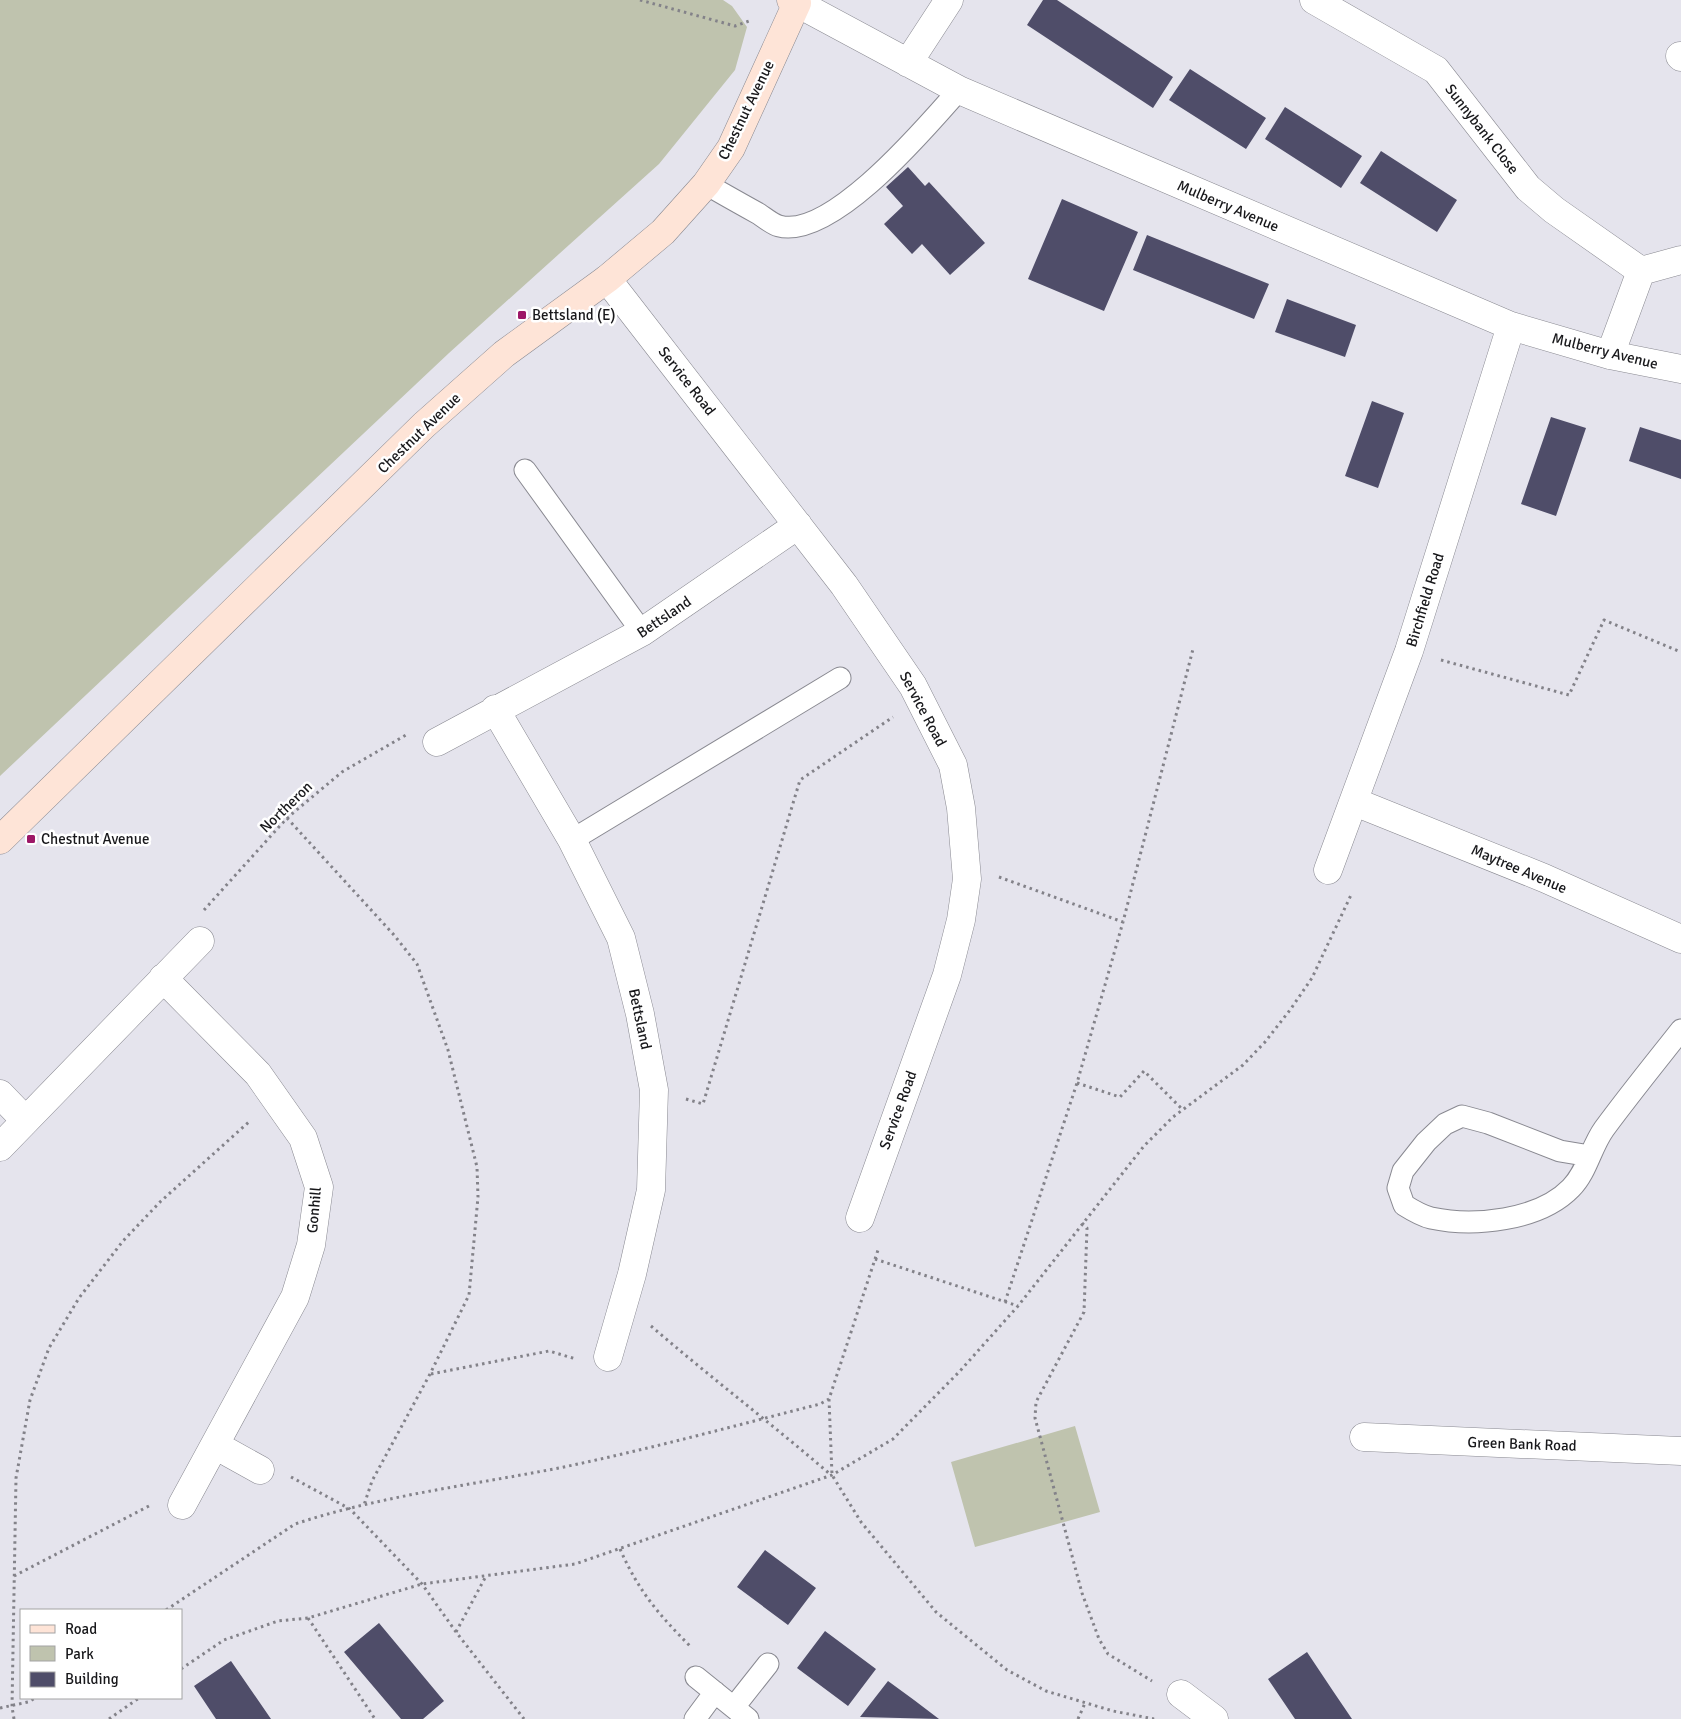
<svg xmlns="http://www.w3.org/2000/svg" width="1681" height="1719" viewBox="0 0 1681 1719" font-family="Signika,sans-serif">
	<rect width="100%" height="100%" fill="#e5e4ed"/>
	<path fill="#bfc3ae" d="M0,0H723L732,6L747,27L735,70L659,164L449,353L0,776Z
		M1075,1426L1100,1512L975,1547L951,1462Z"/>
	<path fill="#4f4d69" d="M1043,0H1057L1173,77L1153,108L1027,25Z
		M1190,69L1266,118L1246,149L1169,100Z
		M1285,107L1362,156L1341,188L1265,139Z
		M1381,151L1457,200L1437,232L1360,183Z
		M908,167L925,186L929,182L985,243L950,275L922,244L912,254L884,224L903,206L886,187Z
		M1062,199L1138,232L1104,311L1028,279Z
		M1147,235L1269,284L1254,319L1133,270Z
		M1287,299L1356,325L1345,357L1275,332Z
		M1372,401L1404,413L1378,488L1345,476Z
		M1551,417L1586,428L1556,516L1521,504Z
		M1640,427L1681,440V479L1629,461Z
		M765,1550L816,1588L788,1625L737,1587Z
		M379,1623L444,1701L423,1719H401L344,1652Z
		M825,1631L876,1669L848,1706L797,1668Z
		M1307,1652L1333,1691L1352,1719H1295L1268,1679Z
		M231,1661L271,1719H216L194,1686Z
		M888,1681L914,1700L939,1719L860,1717Z"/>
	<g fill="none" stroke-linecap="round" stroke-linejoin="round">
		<g stroke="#898991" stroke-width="23">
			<path id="lane" d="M706,184C723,194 741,204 759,214C765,218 772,224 779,226C832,240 927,126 959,90
				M525,470L642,632
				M572,840L840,678
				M1590,1156L1560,1151L1488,1123L1462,1116L1445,1124L1426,1142L1403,1171L1398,1188L1404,1205C1412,1210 1422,1216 1431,1218C1473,1227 1539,1221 1571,1188C1587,1172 1591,1147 1604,1129C1629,1095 1655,1063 1681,1030
				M696,1677L748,1719
				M734,1707L768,1664
				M695,1719L715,1692"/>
		</g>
		<g stroke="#898991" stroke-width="29">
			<path id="street" d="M1314,0L1436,70L1528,188L1554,210L1641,271
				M797,3L959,90L1511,326L1610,355L1681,369
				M1680,56L1681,57
				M908,63L949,0
				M607,279L844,585L913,686L953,765L961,808L967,879L961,920L947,975L860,1218
				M1610,355L1641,271L1681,260
				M495,709L572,840L621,938L640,1014L654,1090L651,1190L632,1274L608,1357
				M437,742L642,632L798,525
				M1355,802L1544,878L1681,939
				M1328,870L1409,651L1511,326
				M163,978L258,1074L303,1138L319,1187L311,1245L295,1297L182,1505
				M0,1094L25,1120
				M0,1147L200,941
				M1364,1437L1681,1451
				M215,1445L260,1470
				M1181,1694L1214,1719"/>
		</g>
		<g stroke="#898991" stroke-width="29">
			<path id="secondary" d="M0,840L424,425L504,354L607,279L663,232L706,184L731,148L797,3L791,0"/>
		</g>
		<path stroke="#838289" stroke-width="3" stroke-dasharray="2.5 4" stroke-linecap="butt" d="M640,0L735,26L752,20
			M1441,660L1569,695L1604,620L1681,652
			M287,818L394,935L417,964L448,1050L477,1167L478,1197L469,1295L430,1374L372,1481L364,1505
			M999,877L1123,922
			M204,910L287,818L342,772L406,735
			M1077,1083L1120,1097L1144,1071L1183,1110
			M686,1099L703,1104L800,780L893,717
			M1082,1223L1087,1228L1084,1312L1036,1402L1035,1418L1082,1593L1099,1639L1108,1654L1152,1681
			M875,1259L1018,1306
			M1005,1302L1077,1083L1123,922L1193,649
			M651,1326C710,1377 772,1424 831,1475
			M431,1374L549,1351L576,1359
			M829,1399L832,1475L861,1522L936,1612L1007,1670L1046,1691L1113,1711L1154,1719L1155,1716
			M291,1477L350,1509L422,1584L456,1632L524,1719
			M620,1549C639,1592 659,1615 692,1648
			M14,1576L149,1506
			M166,1610L295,1524C380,1496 471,1485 559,1468C646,1450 734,1426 820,1404L829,1399L879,1247
			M308,1618L375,1719
			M456,1632L486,1576
			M181,1669L224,1640L278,1621L308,1618L422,1584L575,1564L832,1475L893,1439L960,1371L1018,1306L1144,1146L1173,1117L1243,1065L1265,1042L1290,1010L1312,978L1351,895
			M0,1708L28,1702L35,1698
			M14,1719L12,1707L16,1478L30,1400L49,1348L79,1298L123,1241L160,1202L251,1120
			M109,1719L139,1698
			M1078,1719L1085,1703"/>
		<use href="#lane" stroke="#fff" stroke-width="21"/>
		<use href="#street" stroke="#fff" stroke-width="28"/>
		<use href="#secondary" stroke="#fee4d7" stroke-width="28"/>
	</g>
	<g fill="#9d1767" stroke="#fff" stroke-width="2">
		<rect x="517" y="310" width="10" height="10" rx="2.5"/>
		<rect x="26" y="834" width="10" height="10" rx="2.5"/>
	</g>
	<g text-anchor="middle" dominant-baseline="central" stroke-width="5" stroke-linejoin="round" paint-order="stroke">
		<g font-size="15" fill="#18181b" stroke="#fff">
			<text transform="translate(746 110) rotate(-64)">Chestnut Avenue</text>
			<text transform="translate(1482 129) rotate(52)">Sunnybank Close</text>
			<text transform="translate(1228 206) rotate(23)">Mulberry Avenue</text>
			<text transform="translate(1605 351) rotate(14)">Mulberry Avenue</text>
			<text transform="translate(687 381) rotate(52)">Service Road</text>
			<text transform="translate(419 433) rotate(-44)">Chestnut Avenue</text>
			<text transform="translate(1425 600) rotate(-73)">Birchfield Road</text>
			<text transform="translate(664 617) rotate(-34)">Bettsland</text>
			<text transform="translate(923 709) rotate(62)">Service Road</text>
			<text transform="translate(286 807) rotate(-44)">Northeron</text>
			<text transform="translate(1519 869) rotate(23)">Maytree Avenue</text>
			<text transform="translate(640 1019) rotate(78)">Bettsland</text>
			<text transform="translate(898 1110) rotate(-70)">Service Road</text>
			<text transform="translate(314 1210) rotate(-85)">Gonhill</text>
			<text transform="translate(1522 1444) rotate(2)">Green Bank Road</text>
		</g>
		<g font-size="15" fill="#18181b" stroke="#fff" text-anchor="start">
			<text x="532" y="315">Bettsland (E)</text>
			<text x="41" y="839">Chestnut Avenue</text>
		</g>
	</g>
	<rect x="20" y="1609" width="162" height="90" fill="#ffffff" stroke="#a3a3a4"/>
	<rect x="30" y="1625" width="25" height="8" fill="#fee4d7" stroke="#a3a3a4"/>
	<text x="65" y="1634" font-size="15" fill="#18181b">Road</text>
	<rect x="30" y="1646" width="25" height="15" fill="#bfc3ae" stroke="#a3a3a4"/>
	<text x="65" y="1659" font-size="15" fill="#18181b">Park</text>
	<rect x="30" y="1672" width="25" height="15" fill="#4f4d69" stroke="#a3a3a4"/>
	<text x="65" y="1684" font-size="15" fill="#18181b">Building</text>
</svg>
